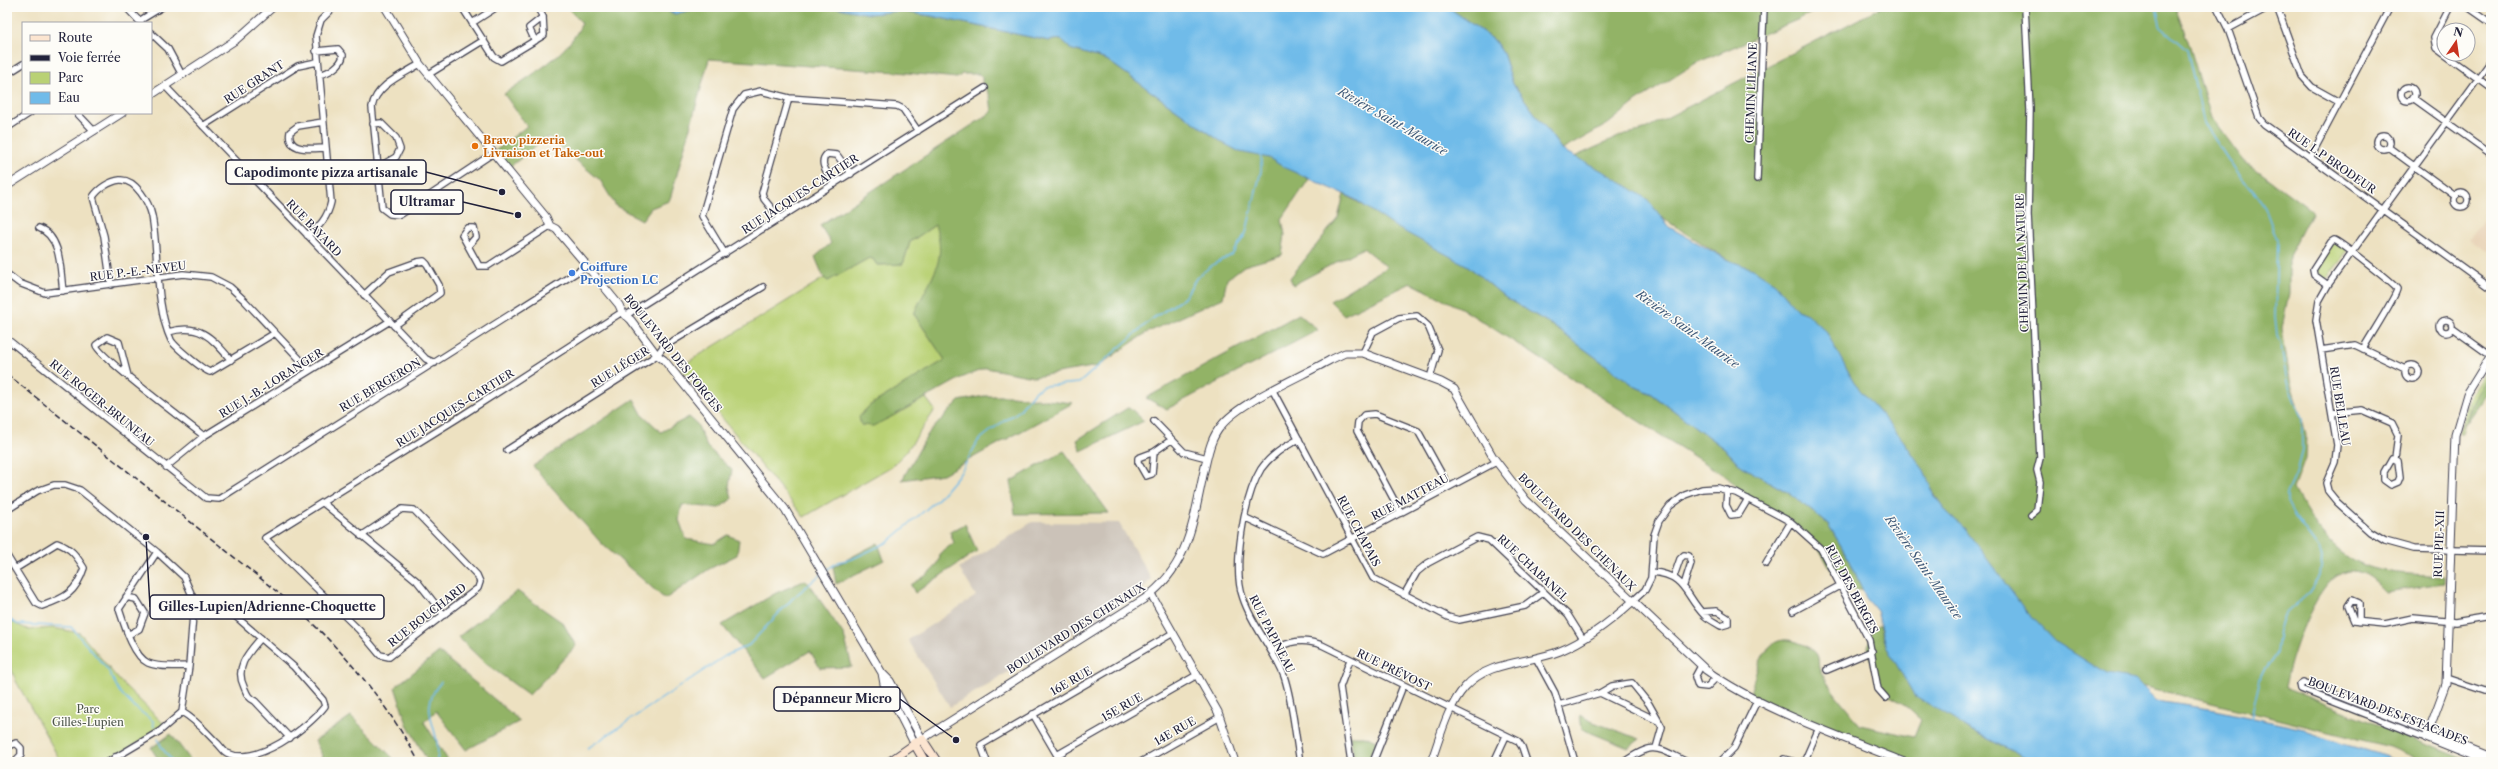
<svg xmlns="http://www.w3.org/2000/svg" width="2498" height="769" viewBox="0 0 2498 769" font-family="'Libre Caslon Text',serif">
	<rect width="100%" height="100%" fill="#fdfcf7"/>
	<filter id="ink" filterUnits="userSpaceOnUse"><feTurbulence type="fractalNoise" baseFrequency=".025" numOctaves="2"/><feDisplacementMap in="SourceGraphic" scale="8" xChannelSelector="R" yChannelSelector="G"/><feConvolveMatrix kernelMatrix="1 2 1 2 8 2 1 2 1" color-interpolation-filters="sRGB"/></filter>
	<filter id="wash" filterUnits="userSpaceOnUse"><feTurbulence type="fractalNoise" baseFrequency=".012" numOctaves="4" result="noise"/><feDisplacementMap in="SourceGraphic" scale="16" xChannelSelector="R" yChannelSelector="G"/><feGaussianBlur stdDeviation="0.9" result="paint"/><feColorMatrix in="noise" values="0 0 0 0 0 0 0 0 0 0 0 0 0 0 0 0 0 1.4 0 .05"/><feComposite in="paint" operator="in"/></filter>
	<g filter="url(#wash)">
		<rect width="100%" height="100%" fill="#ede1c1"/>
		<path fill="#e8d3b7" d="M2491,209V255L2469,239Z"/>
		<path fill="#cbc2b8" d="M1032,522L1119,523L1151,579L1139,594L950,707L908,640L976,596L959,568Z"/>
		<path fill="#b9d175" stroke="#6e7a58" d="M935,225C937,232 942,242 941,249C940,273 923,293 914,314L945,360L869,406L859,417L889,418L926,398L935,410L906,452L892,466L804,517L680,367L824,278L828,281L869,258L873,259L877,265L903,264L910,242Z
			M2333,242L2348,250L2326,280L2315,270Z
			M2491,361V370L2472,403L2463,433H2460L2469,399Z
			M7,620L29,630L53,628L80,633L119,680L166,726L107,762H61L16,681L7,657Z
			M2308,686L2422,731L2421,734L2306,688Z"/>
		<path fill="#92b366" stroke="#5a6a50" d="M568,7H658L675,14L703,7H834L870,14L898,11L931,16L1049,41C1060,38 1064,39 1070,49L1107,60L1223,143L1269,158L1309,179L1282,219L1285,235L1282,255L1244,266L1227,279L1223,298L1146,333L1098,366L1034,377L986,368L961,378L889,418L873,426L861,425L859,417L869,406L945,360L914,314C928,281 949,263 935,225L910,242L903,264L877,265L873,259L869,258L828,281L824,278L815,257L831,243L820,225L992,112L990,96L982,82V77L979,74H962L957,78L897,72L709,59L671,196L669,201L651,208L642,220L616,206L600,180L548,137L507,169L494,152L527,126L504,94C532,74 568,55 582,23L571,12Z
			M1448,7H1823L1797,20L1696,63L1637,101L1608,124L1562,150L1513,84L1503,53L1494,40Z
			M1882,7H2175L2188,41L2211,117L2244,161L2312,211L2289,256V293L2282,329L2290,380L2306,434L2305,459L2294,489C2313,525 2338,561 2380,570C2400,575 2423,574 2444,576V584L2386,592C2376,582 2367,571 2351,571C2317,571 2289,661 2285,688L2474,762H2424L2390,747L2110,678L2048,641L1942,506L1911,456L1744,270L1637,202L1574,157L1625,134L1641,131Z
			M1344,194L1468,266L1506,298L1549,323L1636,387L1652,394L1727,451L1741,466L1789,493L1828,524L1850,561L1863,590H1842L1818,547L1791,522L1744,496L1728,478L1461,308L1411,283L1344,315L1330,301L1387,267L1363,248L1293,285L1290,278L1338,218Z
			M1299,314L1318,330L1167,409L1146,398Z
			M2491,370V388L2465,425L2478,391Z
			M984,396H1012L1073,403L943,474L902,480L928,434L959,401Z
			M634,399L642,414L661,432L689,417L697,424L707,447L732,470L729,486L732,499L719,508L682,505L679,520L686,539L714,544L728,535L739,540L737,555L709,569L665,599L602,544L533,466Z
			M1129,407L1144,421L1081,451L1077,440Z
			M1064,451L1109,513L1015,514L1011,481Z
			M965,524L977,551L915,593L911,585C924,576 940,570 940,553L954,543L950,532Z
			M878,543L884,560L836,584L833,567Z
			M806,580L844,635L852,667L820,668L810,651L765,678L722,625L776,593Z
			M517,591L563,623L576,646L529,695L485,663L458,637Z
			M1880,625L1887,648L1945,713L1969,729L2034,762H1908L1750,695C1756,671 1764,630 1797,642C1804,645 1813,648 1817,655C1819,658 1818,664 1819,667C1826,686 1848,708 1860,725L1914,737L1921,720L1902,703L1882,691L1873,670L1868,647L1872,631Z
			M439,652L520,721L466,750L436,711L424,722L449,762H428L407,724L395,687Z
			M1580,715L1593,722L1640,739L1628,748L1582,729Z
			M351,716L397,762H314L323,757L315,741Z
			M171,734L192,762H160L151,748Z
			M1350,736H1365L1377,741L1368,762H1355Z"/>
		<path fill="#70bbe9" stroke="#496e92" d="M658,7H703L675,14Z
			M834,7H1448L1494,40L1503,53L1513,84L1562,150L1612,176L1648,200L1669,227L1728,260L1753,269L1775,283L1797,310L1807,314L1827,333L1854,383L1902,439L1923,469L1935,496L1947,512L1965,529L2025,610L2056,642L2107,674L2135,679L2157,701L2215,710L2304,729C2333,745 2368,747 2398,762H2034L2027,759L1969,729L1914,695L1887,648L1877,611L1866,598L1850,561L1828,524L1789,493L1741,466L1727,451L1652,394L1636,387L1549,323L1506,298L1468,266L1394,226L1353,198L1285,168L1269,158L1240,152L1223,143L1107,60L1070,49C1064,39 1060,38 1049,41L931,16L898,11L870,14Z"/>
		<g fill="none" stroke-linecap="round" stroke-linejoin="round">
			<path stroke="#70bbe9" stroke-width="1.5" d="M2156,7L2161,27L2187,50L2204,123L2235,170L2254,192L2265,208L2277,240L2275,316L2277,335L2281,345L2287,382L2302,419V448L2296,474L2287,494V502L2295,517L2319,549L2322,557L2320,576L2309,593L2285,614L2279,630L2276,653L2261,675L2251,718
				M825,571L838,562L852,559L888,542L938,499L961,472L978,441L998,425L1019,411L1034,392L1043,386L1079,383L1152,319L1184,298L1197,277L1214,264L1232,255L1246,233L1261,171V155
				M7,618L17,624L71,627L108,670L119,691L132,705L153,721L154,727
				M158,739L162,748L173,762
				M588,748L725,656L749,645L793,598L821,574
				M437,760C443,730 415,711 441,682"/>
		</g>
	</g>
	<g filter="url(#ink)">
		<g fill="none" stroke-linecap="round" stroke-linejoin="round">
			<g stroke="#403f4f" stroke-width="8">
				<path id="minor" d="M126,7L141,23
					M462,7L494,57L501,61L544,35L543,17L537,7
					M2025,7L2030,110L2028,215L2040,458L2037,470L2040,482L2037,510L2031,515
					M2217,7L2228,29L2259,118L2264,124L2491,288
					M2277,7L2302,76L2312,87L2339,102
					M2468,7L2491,23
					M139,21L162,7
					M472,23L497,7
					M2228,29L2269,7
					M151,33L168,49L182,75
					M535,41L529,28L543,17
					M316,51L338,49L343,55C342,65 328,74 319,74
					M2444,54L2491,88
					M2444,54L2436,48L2434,38L2450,7
					M2491,61L2328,285L2319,301L2316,320L2337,445L2335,462L2326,483L2328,491L2337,502L2370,532L2385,541L2414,549L2491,551
					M420,64C402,75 376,85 372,107L382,208L390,214L400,215L492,154
					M7,74L23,64
					M429,74L484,40
					M165,86L426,359L435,363
					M2401 94a7 7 0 1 1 14 0a7 7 0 1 1-14 0Z
					M2413,98L2491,154
					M77,113L94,131
					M323,122L298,126L290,132C286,153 313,148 326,148
					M373,124L381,123L396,138L400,149L396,157L377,168
					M203,126L298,66L317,62
					M7,128L30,113
					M2376 142a7 7 0 1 1 14 0a7 7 0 1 1-14 0Z
					M2388,147L2455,196
					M2310,158L2390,7
					M1757,179L1764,7
					M835,184C829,175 817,163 827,154L837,155L851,174
					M2454 200a7 7 0 1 1 14 0a7 7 0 1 1-14 0Z
					M780,219L764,199L762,193L789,98
					M39,228C62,237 60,270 63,291
					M307,235C319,228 328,216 331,202L316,36L321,20L334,7
					M468,246L476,237L474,228H467L462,235L479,266H488L550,226
					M725,254L702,216L733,109L744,95L761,91L789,98L897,106L903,109L918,131
					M7,274L19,283L45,293L183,274L211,277L230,287L244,300L310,370
					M111,285L104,236L93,197C98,189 110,181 120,180C136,179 149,203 152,216C159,254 155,306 171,340C174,346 203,370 210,372L275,333
					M2328,285L2314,275L2313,270L2331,242L2334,240C2339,241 2394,284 2397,289C2397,295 2369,338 2363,349
					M364,295L389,272L417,262L424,261L427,264L439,285L440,293L394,326
					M625,316L985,88
					M2440 326a6 6 0 1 1 12 0a6 6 0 1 1-12 0Z
					M2452,328L2491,356
					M168,332C200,323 211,337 231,360
					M7,339L206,498L219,499L585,267
					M2321,350L2355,345L2405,369
					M1363,353L1373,332L1399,318L1417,316L1428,326L1438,350L1430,378
					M2405 372a7 7 0 1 1 14 0a7 7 0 1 1-14 0Z
					M128,376L119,342L107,337L96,345C98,356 189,424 204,436
					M1273,391L1373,578L1448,617L1459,620L1525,606L1544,592
					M2332,413L2362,410L2392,423L2398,435L2395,458
					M1154,421L1184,452L1207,458
					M1299,439C1284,447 1271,455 1261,469C1244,497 1232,568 1243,598C1252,626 1273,648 1284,676C1293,703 1295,734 1300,762
					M507,450L657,355L663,347L763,287
					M1154,452L1152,474L1146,476L1138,462V458L1154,452L1171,440
					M2392,458L2398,461L2400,477L2398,482L2391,485L2384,480V472Z
					M166,467L204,436L390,321
					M1727,490L1726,505L1731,515L1739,514L1748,499
					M323,503L417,581L444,615
					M7,510L37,491L54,485H65L80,490L157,552L184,577L197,607
					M1401,513L1357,431L1358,422L1364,415L1375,414L1418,431L1449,487
					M1246,518L1323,554L1496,462
					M361,536L402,509L414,510L477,575L480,582L478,588L389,657L380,655L359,630L265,538L458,418L622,312
					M157,552L119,609C124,624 133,656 148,663C159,668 177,666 189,666
					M7,556L36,603L42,606C65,598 76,593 84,568C76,555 71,548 57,543L15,569
					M1766,564L1791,522
					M1652,572C1687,575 1684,595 1705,616C1710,620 1716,623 1721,626L1728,624V618L1717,611L1702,612
					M1674,576L1680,559L1684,555L1689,556L1691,563L1684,585
					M1404,595L1417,572L1428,563L1477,537L1489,540L1568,615L1583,639
					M126,597L136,599L145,613L139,629L128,635
					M1632,602L1645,590L1651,578L1654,535L1659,521L1670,506L1685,495L1702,489L1718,488L1736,493L1791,522L1821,549L1869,640L1878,689L1886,698
					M1793,611L1841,585
					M2359,622V603L2352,600L2348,606L2354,621L2385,624L2413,618L2455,622L2491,616
					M261,638C249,652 234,667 244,687C247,694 248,698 255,701L290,738
					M1271,651C1289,641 1302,638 1322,645L1518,741L1522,747L1527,762
					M1536,658L1555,693L1575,762
					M1350,660L1340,687L1351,762
					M1701,666L1695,677L1698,686L1707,687L1717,677
					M1827,670L1872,651
					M2446,678L2491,693
					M1600,693L1658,721
					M1559,705L1600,693L1612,686L1632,683L1649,704L1662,727L1656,748
					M182,712C196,720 205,731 216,742C220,745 223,751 227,753C256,767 308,728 325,706L323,700L294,667L226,608L208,604L197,607
					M1033,714L1061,762
					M2426,738L2301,689L2300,684L2303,682L2429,732
					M7,747L16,743L21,748V755L14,762
					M1057,755L1197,675
					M115,757L119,762
					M1784,759L1795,762
					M108,762L160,731L182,712L189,666L193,614L197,607
					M987,762L981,745L1173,633
					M1141,762L1220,717
					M1373,762L1403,686
					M1494,762L1506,736
					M1624,762C1654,741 1656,747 1687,762
					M1720,762L1734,748L1758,699
					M1804,762L1819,728"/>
			</g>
			<g stroke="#403f4f" stroke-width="9">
				<path id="tertiary" d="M385,7L420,64L546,217L550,226L556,229L584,262L585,267L591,271L619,305L622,312L631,320L657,355L664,360L785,509L882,673L890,681L922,739L1144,599C1189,567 1193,521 1204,471C1208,455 1210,439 1221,426C1239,402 1302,376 1330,360L1345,353H1363L1441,382L1454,389L1493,457L1526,500L1706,670C1762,710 1840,736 1904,762
					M151,95L237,39L273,7
					M7,186L122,113
					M1151,594L1218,712L1235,762
					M882,673L884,684L914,743
					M2429,732L2491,757
					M1431,762C1440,738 1447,707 1465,687C1489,660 1528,664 1560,651C1587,640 1610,622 1632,602
					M2486,762L2426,738L2446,684L2455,435L2467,394L2491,355"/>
			</g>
			<g stroke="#403f4f" stroke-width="10">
				<path id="secondary" d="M914,743L925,762
					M889,762L922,739L937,762"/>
			</g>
			<use href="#minor" stroke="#fff" stroke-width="5.5"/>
			<use href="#tertiary" stroke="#fff" stroke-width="7"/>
			<use href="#secondary" stroke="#fce5d0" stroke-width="8"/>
			<path stroke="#22223b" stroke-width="1.5" stroke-dasharray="6 3" stroke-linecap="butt" d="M7,374L281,595C337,643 384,697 419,762"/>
		</g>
	</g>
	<circle fill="#e8710a" stroke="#fdfcf7" stroke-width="1.5" cx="475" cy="146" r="4"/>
	<circle fill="#3f7fe0" stroke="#fdfcf7" stroke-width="1.5" cx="572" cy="273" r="4"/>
	<g text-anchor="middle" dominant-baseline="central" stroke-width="3" stroke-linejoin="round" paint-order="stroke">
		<g font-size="11" fill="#22223b" stroke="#fdfcf7">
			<text transform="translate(254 82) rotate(-33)">RUE GRANT</text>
			<text transform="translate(1751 93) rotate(-88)">CHEMIN LILIANE</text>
			<text transform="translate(2332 161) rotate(35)">RUE L.P BRODEUR</text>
			<text transform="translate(800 194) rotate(-33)">RUE JACQUES-CARTIER</text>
			<text transform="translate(314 228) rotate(46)">RUE BAYARD</text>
			<text transform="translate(2022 263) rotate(-92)">CHEMIN DE LA NATURE</text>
			<text transform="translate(138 271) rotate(-7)">RUE P.-E.-NEVEU</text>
			<text transform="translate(673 353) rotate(51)">BOULEVARD DES FORGES</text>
			<text transform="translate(620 367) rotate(-32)">RUE LÉGER</text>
			<text transform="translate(271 383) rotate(-32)">RUE J.-B.-LORANGER</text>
			<text transform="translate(380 385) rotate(-31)">RUE BERGERON</text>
			<text transform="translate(102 403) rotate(39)">RUE ROGER-BRUNEAU</text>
			<text transform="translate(2340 406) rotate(81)">RUE BELLEAU</text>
			<text transform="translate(455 408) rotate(-32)">RUE JACQUES-CARTIER</text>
			<text transform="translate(1410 497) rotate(-28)">RUE MATTEAU</text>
			<text transform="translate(1359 531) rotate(62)">RUE CHAPAIS</text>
			<text transform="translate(1577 532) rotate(45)">BOULEVARD DES CHENAUX</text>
			<text transform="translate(2439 544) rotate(-88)">RUE PIE-XII</text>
			<text transform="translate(1533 568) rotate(43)">RUE CHABANEL</text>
			<text transform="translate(1852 589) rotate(62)">RUE DES BERGES</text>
			<text transform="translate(427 615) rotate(-38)">RUE BOUCHARD</text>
			<text transform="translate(1076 628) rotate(-32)">BOULEVARD DES CHENAUX</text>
			<text transform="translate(1272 634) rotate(63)">RUE PAPINEAU</text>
			<text transform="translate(1394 670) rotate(26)">RUE PRÉVOST</text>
			<text transform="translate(1071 681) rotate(-30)">16E RUE</text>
			<text transform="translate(1122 707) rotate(-30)">15E RUE</text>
			<text transform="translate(2388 711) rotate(21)">BOULEVARD DES ESTACADES</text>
			<text transform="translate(1175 731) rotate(-30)">14E RUE</text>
		</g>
		<g font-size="11" font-weight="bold" fill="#c56008" stroke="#fdfcf7" text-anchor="start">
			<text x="483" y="140">Bravo pizzeria<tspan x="483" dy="13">Livraison et Take-out</tspan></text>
		</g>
		<g font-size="11" font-weight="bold" fill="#366cbe" stroke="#fdfcf7" text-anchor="start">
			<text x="580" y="267">Coiffure<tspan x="580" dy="13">Projection LC</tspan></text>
		</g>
		<g font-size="11" fill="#4f574c" stroke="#fdfcf7">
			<text x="88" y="709">Parc<tspan x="88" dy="13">Gilles-Lupien</tspan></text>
		</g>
		<g font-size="12" font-style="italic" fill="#3d5878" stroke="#fdfcf7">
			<text transform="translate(1393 121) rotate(30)">Rivière Saint-Maurice</text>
			<text transform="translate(1688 329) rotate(36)">Rivière Saint-Maurice</text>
			<text transform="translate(1924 567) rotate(55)">Rivière Saint-Maurice</text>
		</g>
	</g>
	<path fill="none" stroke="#22223b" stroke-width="1.5" d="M502 192L426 172M518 215L463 202M146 537L150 607M956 740L900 699"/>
	<g fill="#22223b" stroke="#fdfcf7" stroke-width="1.5">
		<circle cx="502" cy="192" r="4"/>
		<circle cx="518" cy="215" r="4"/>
		<circle cx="146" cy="537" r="4"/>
		<circle cx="956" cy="740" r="4"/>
	</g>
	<g fill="#fdfcf7" stroke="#22223b" stroke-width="1.5">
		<rect x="226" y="160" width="200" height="24" rx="4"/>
		<rect x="391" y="190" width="72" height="24" rx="4"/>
		<rect x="150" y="595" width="234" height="24" rx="4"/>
		<rect x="774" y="687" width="126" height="24" rx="4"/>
	</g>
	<g font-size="12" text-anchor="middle" font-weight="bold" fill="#22223b">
		<text x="326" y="177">Capodimonte pizza artisanale</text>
		<text x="427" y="206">Ultramar</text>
		<text x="267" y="611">Gilles-Lupien/Adrienne-Choquette</text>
		<text x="837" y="703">Dépanneur Micro</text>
	</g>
	<rect width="2498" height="769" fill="none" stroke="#fdfcf7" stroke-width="24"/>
	<rect x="22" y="22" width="130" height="92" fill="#fdfcf7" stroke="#a5a5ac"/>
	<rect x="30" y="35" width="20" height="6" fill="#fce5d0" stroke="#a5a5ac"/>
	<text x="58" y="42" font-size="12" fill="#22223b">Route</text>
	<rect x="30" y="55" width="20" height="6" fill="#22223b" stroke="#a5a5ac"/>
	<text x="58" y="62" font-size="12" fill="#22223b">Voie ferrée</text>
	<rect x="30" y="72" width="20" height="12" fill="#b9d175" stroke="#a5a5ac"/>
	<text x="58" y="82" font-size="12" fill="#22223b">Parc</text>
	<rect x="30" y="92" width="20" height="12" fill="#70bbe9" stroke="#a5a5ac"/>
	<text x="58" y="102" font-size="12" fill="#22223b">Eau</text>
	<g transform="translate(2456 42) rotate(13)"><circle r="19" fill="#fdfcf7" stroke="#a5a5ac"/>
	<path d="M0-3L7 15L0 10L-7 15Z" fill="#c8321e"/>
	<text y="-6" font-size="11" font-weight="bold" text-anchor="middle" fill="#22223b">N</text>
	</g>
</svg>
